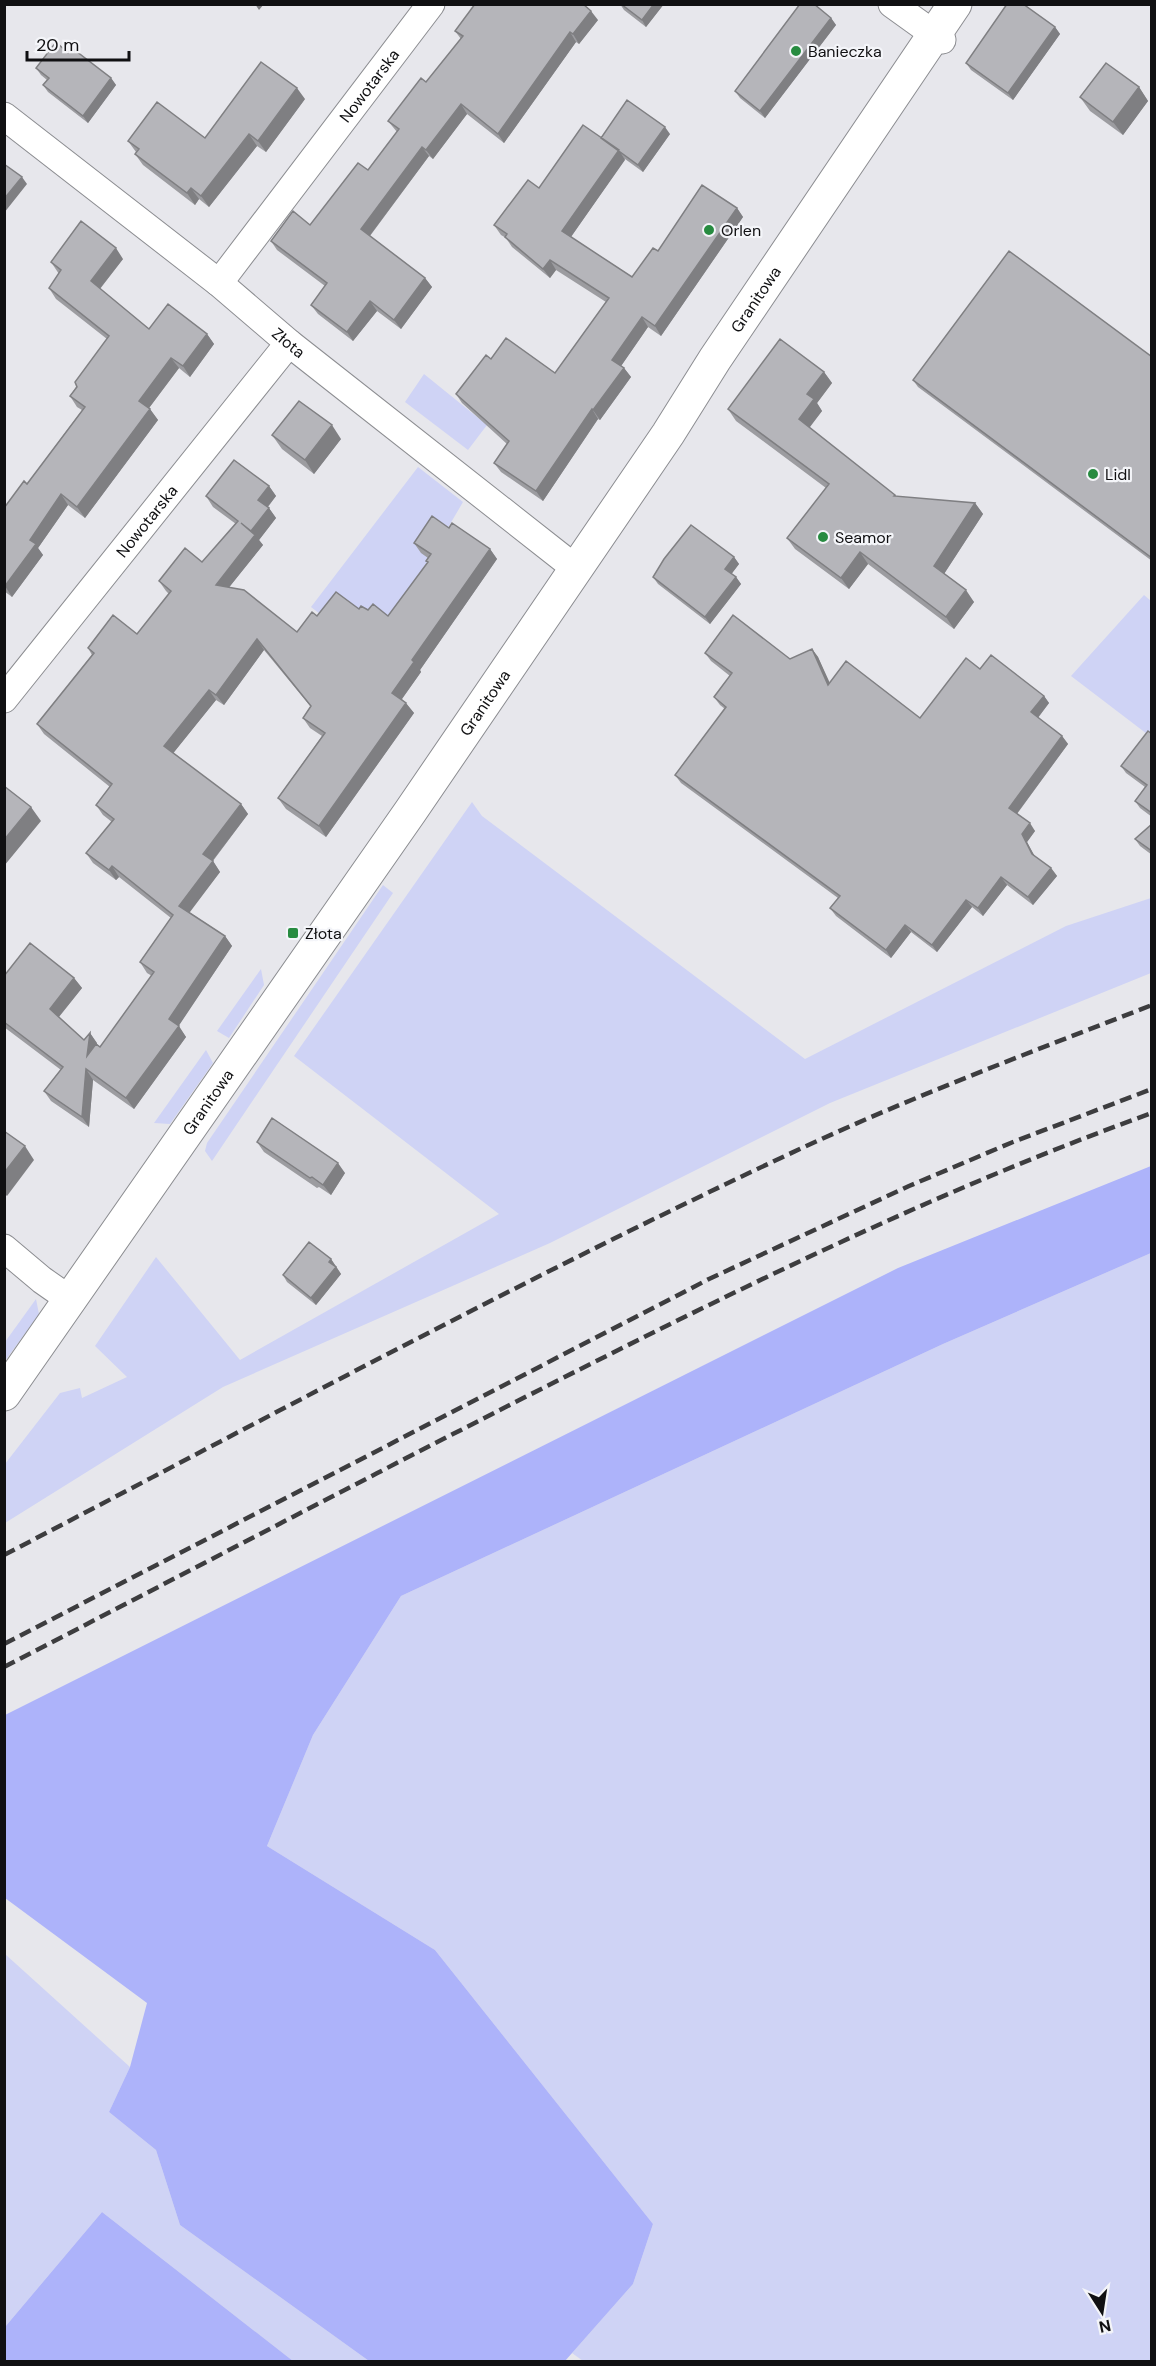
<svg xmlns="http://www.w3.org/2000/svg" width="1156" height="2366" viewBox="0 0 1156 2366" font-family="'DM Sans',sans-serif">
	<rect width="100%" height="100%" fill="#e7e7ec"/>
	<path fill="#cfd3f5" d="M424,374L487,425L468,450L405,402Z
		M418,467L463,502L446,531L439,562L396,626L329,621L311,607Z
		M1144,595L1151,601V737L1071,676Z
		M472,802L482,816L805,1059L1066,926L1151,898V973L830,1103L550,1243L223,1387L5,1523V1464L60,1393L80,1388L82,1398L127,1377L95,1346L156,1257L240,1360L499,1214L294,1056Z
		M383,885L393,893L212,1161L205,1151L207,1143Z
		M261,969L264,985L229,1038L217,1031Z
		M206,1050L213,1063L170,1124L154,1123Z
		M1151,1253V2361H583L572,2353L633,2284L653,2224L435,1950L267,1846L313,1735L401,1596L943,1344Z
		M36,1299L39,1314L5,1361V1342Z
		M5,1954L130,2067L109,2112L156,2150L180,2225L369,2361H293L102,2212L5,2327Z"/>
	<path fill="#adb3fa" d="M1151,1166V1253L943,1344L401,1596L313,1735L267,1846L435,1950L653,2224L633,2284L565,2361H369L180,2225L156,2150L109,2112L130,2067L147,2003L5,1898V1715L898,1268Z
		M102,2212L293,2361H5V2327Z"/>
	<g fill="none" stroke-linecap="round" stroke-linejoin="round">
		<g stroke="#8c8d91" stroke-width="29">
			<g id="minor">
				<path d="M892,4L942,40"/>
				<path id="s1" d="M4,116L219,283L289,343L575,568"/>
				<path id="s2" d="M219,283L431,4"/>
				<path id="s3" d="M4,699L289,343"/>
				<path d="M4,1248L42,1280L72,1301"/>
			</g>
		</g>
		<g stroke="#8c8d91" stroke-width="35">
			<g id="tertiary">
				<path id="s4" d="M4,1394L410,812L668,434L715,359L955,4"/>
			</g>
		</g>
		<use href="#minor" stroke="#fff" stroke-width="27"/>
		<use href="#tertiary" stroke="#fff" stroke-width="33"/>
		<path stroke="#3d3d3f" stroke-width="4.5" stroke-dasharray="12 6" stroke-linecap="butt" d="M4,1555C269,1417 532,1274 802,1148C916,1095 1034,1051 1152,1005
			M4,1644L709,1279L909,1186L1013,1142L1152,1089
			M4,1667C184,1574 364,1479 545,1387C744,1286 941,1189 1152,1113"/>
	</g>
	<path fill="#9c9ca0" d="M620,4H664L646,27L624,10Z
		M831,18L836,25L765,118L740,98L735,91Z
		M598,20L579,44L576,42L504,143L467,114L433,159L429,156L370,236L425,278L432,287L401,329L377,311L353,341L318,314L311,305L325,286L277,250L271,241L310,225L368,170L397,132L388,121L426,82L461,39L455,31Z
		M1055,27L1060,34L1013,100L971,70L966,63Z
		M68,53L111,78L116,85L88,123L48,92L43,85L47,80L41,75L36,68Z
		M1139,87L1148,101L1123,135L1090,111L1080,97Z
		M305,99L266,152L257,146L209,207L199,199L195,205L143,165L135,154L136,152L128,141L205,138Z
		M670,134L643,172L625,159L571,237L632,277L658,251L737,208L743,217L661,336L648,327L621,366L624,368L631,377L600,420L598,419L543,501L501,472L494,463L507,444L462,403L456,394L491,359L555,373L606,302L556,270L550,278L512,247L506,238L501,235L494,225L539,188L601,138Z
		M123,259L100,289L149,329L207,334L214,344L190,377L179,368L149,408L158,420L85,518L68,505L38,548L43,555L12,597L4,591V508L27,484L82,410L77,407L70,396L107,339L56,299L49,288L59,274L51,262Z
		M1152,357V561L918,387L913,380Z
		M824,372L832,383L817,403L822,411L809,427L896,497L975,503L983,514L944,574L974,602L954,629L868,564L849,589L795,549L787,538L826,488L736,421L728,409Z
		M272,435L341,439L314,474L282,449Z
		M269,486L276,496L268,507L276,518L259,540L263,545L229,587L297,632L317,616L359,609L368,610L388,616L428,563L426,561L428,558L421,553L414,543L449,528L490,549L497,559L420,670L421,672L402,699L414,713L326,837L286,809L278,798L322,736L310,728L303,718L311,707L264,650L224,705L216,700L173,753L241,804L248,814L213,861L220,872L189,912L225,936L232,946L178,1026L186,1037L134,1109L93,1080L89,1127L51,1101L44,1091L61,1070L4,1027V976L74,978L82,988L59,1017L84,1040L90,1033L97,1044L100,1047L152,976L147,973L140,962L171,918L119,877L116,880L93,863L86,853L112,822L103,815L96,805L110,787L44,734L37,724L92,655L88,648L137,634L169,594L166,591L159,581L202,562L236,524L213,507L206,496Z
		M734,557L739,564L731,574L736,577L741,584L710,624L658,584L653,577Z
		M812,649L818,657L829,683L920,718L980,669L1044,696L1049,703L1038,718L1062,736L1068,744L1017,814L1035,831L1027,842L1034,856L1051,868L1057,876L1033,905L1007,885L983,916L972,907L937,952L911,932L891,958L836,916L830,908L838,898L681,783L675,775L725,709L720,705L714,697L730,676L711,661L705,653L790,659Z
		M1152,734V817L1140,808L1135,801L1145,787L1126,773L1121,766Z
		M1152,824V855L1140,846L1135,839Z
		M257,1142L345,1173L331,1195L319,1187L317,1188L264,1152Z
		M331,1259L341,1274L316,1305L287,1282L283,1275Z"/>
	<path fill="#7f7f82" d="M255,4H264L259,10Z
		M654,4H664L646,27L642,20Z
		M591,11L598,20L579,44L573,34Z
		M831,18L836,25L765,118L760,111Z
		M1055,27L1060,34L1013,100L1008,93Z
		M570,32L576,42L504,143L498,134Z
		M111,78L116,85L88,123L83,116Z
		M1139,87L1148,101L1123,135L1113,122Z
		M297,88L305,99L266,152L258,141Z
		M461,104L467,114L433,159L426,150Z
		M665,127L670,134L643,172L638,165Z
		M249,134L257,146L209,207L201,196Z
		M422,147L429,156L368,238L361,229Z
		M619,150L625,160L568,241L562,231Z
		M22,177L27,184L4,213V199Z
		M191,188L199,199L195,205L187,193Z
		M737,208L743,217L661,336L655,326Z
		M116,248L123,259L98,291L91,281Z
		M550,260L556,270L550,278L543,269Z
		M425,278L432,287L401,329L394,320Z
		M370,301L377,311L353,341L347,332Z
		M642,317L648,327L619,369L612,360Z
		M207,334L214,344L190,377L183,366Z
		M171,358L179,368L146,412L139,401Z
		M624,368L631,377L600,420L593,410Z
		M824,372L832,383L817,403L822,411L807,431L799,419L807,394Z
		M150,409L158,420L85,518L77,507Z
		M592,409L598,419L543,501L536,491Z
		M332,425L341,439L314,474L305,460Z
		M269,486L276,496L265,510L258,500Z
		M61,494L68,505L38,548L43,555L12,597L5,586L30,540Z
		M975,503L983,514L942,577L934,566Z
		M269,508L276,518L259,540L263,545L223,595L216,585L251,531Z
		M490,549L497,559L420,670L421,672L399,703L392,693L412,660Z
		M860,552L868,564L849,589L841,578Z
		M734,557L739,564L730,576L725,569Z
		M736,577L741,584L710,624L705,617Z
		M966,590L974,602L954,629L946,617Z
		M257,639L264,650L224,705L216,695Z
		M812,649L818,657L834,692L828,685Z
		M209,690L216,700L171,756L164,746Z
		M1044,696L1049,703L1036,720L1031,712Z
		M406,703L414,713L326,837L319,826Z
		M1062,736L1068,744L1015,816L1009,808Z
		M241,804L248,814L210,864L203,854Z
		M31,807L41,821L4,866V840Z
		M1030,823L1035,831L1027,842L1038,862L1032,854L1022,834Z
		M213,861L220,872L187,916L179,906Z
		M112,866L119,877L116,880L109,870Z
		M1051,868L1057,876L1033,905L1028,897Z
		M1001,877L1007,885L983,916L978,908Z
		M966,900L972,907L937,952L932,945Z
		M905,925L911,932L891,958L886,950Z
		M225,936L232,946L176,1030L169,1019Z
		M74,978L82,988L57,1019L50,1009Z
		M179,1026L186,1037L134,1109L126,1098Z
		M90,1033L97,1043L95,1066L87,1056Z
		M86,1069L93,1080L89,1127L82,1117Z
		M25,1146L34,1160L7,1196L4,1193V1173Z
		M338,1163L345,1173L331,1195L323,1185Z
		M331,1259L341,1274L316,1305L311,1298L329,1262Z"/>
	<path fill="#b5b5ba" stroke="#7f7f82" stroke-width="1.5" d="M475,4H583L591,11L573,34L570,32L498,134L461,104L426,150L422,147L361,229L425,278L394,320L370,301L347,332L311,305L327,283L271,241L293,211L310,225L358,163L368,170L399,129L388,121L421,78L426,82L463,36L455,31Z
		M621,4H654L642,20Z
		M800,4H814L831,18L760,111L735,91Z
		M1007,4H1023L1055,27L1008,93L966,63Z
		M56,42L68,53L72,48L111,78L83,116L43,85L49,78L36,68Z
		M261,62L297,88L258,141L249,134L201,196L191,188L187,193L135,154L139,149L128,141L157,102L205,138Z
		M1106,63L1139,87L1113,122L1080,97Z
		M627,100L665,127L638,165L601,138Z
		M583,125L619,150L562,231L632,277L653,248L658,251L702,185L737,208L655,326L642,317L612,360L624,368L593,410L592,409L536,491L494,463L509,441L456,394L486,355L491,359L506,338L555,373L609,298L550,260L543,269L505,237L507,234L494,225L528,180L539,188Z
		M4,164L22,177L4,199Z
		M81,221L116,248L91,281L149,329L168,304L207,334L183,366L171,358L139,401L150,409L77,507L61,494L30,540L36,544L5,586L4,508L24,481L27,484L85,407L70,396L77,387L75,382L109,336L49,288L61,270L51,262Z
		M1009,251L1152,357V558L913,380Z
		M780,339L824,372L807,394L814,399L799,419L895,495L894,496L975,503L934,566L966,590L946,617L860,552L841,578L787,538L829,484L728,409Z
		M299,401L332,425L305,460L272,435Z
		M234,460L269,486L258,500L269,508L251,531L241,523L255,535L216,585L244,590L297,632L312,612L317,616L336,592L359,609L361,606L368,610L373,604L388,616L428,562L426,561L431,554L414,543L432,516L449,528L452,523L490,549L412,660L414,662L392,693L406,703L319,826L278,798L325,733L303,718L311,706L257,639L216,695L209,690L164,746L241,804L203,854L213,861L179,906L225,936L169,1019L179,1026L126,1098L86,1069L82,1117L44,1091L63,1067L4,1022V976L30,943L74,978L50,1009L84,1040L90,1033L87,1056L96,1044L100,1047L154,972L140,962L173,915L112,866L109,870L86,853L114,819L96,805L112,784L37,724L94,653L88,648L113,615L137,634L171,591L159,581L185,548L202,562L238,521L206,496Z
		M691,525L734,557L725,569L736,577L705,617L653,577L664,559Z
		M733,615L790,659L812,649L828,685L846,661L920,718L966,658L980,669L991,655L1044,696L1031,712L1062,736L1009,808L1030,823L1022,834L1032,854L1051,868L1028,897L1001,877L978,908L966,900L932,945L905,925L886,950L830,908L840,896L675,775L726,707L714,697L732,673L705,653Z
		M1148,731L1152,734V813L1135,801L1147,785L1121,766Z
		M4,786L31,807L4,840Z
		M1152,824V851L1135,839Z
		M272,1118L338,1163L323,1185L312,1177L310,1178L257,1142Z
		M4,1131L25,1146L4,1173Z
		M309,1242L331,1259L329,1262L336,1267L311,1298L283,1275Z"/>
	<g fill="#278b40" stroke="#f4f5f9" stroke-width="2">
		<circle cx="796" cy="51" r="6"/>
		<circle cx="709" cy="230" r="6"/>
		<circle cx="1093" cy="474" r="6"/>
		<circle cx="823" cy="537" r="6"/>
		<rect x="287" y="927" width="12" height="12" rx="3"/>
	</g>
	<g text-anchor="middle" dominant-baseline="central" stroke-width="4.5" stroke-linejoin="round" paint-order="stroke">
		<g font-size="16" fill="#101012" stroke="#f4f5f9" text-anchor="start">
			<text x="808" y="51">Banieczka</text>
			<text x="721" y="230">Orlen</text>
			<text x="1105" y="474">Lidl</text>
			<text x="835" y="537">Seamor</text>
			<text x="305" y="933">Złota</text>
		</g>
		<g font-size="16" fill="#101012" stroke="#f4f5f9">
			<text stroke="none"><textPath href="#s2" startOffset="248">Nowotarska</textPath></text>
			<text stroke="none"><textPath href="#s4" startOffset="1328">Granitowa</textPath></text>
			<text stroke="none"><textPath href="#s1" startOffset="364">Złota</textPath></text>
			<text stroke="none"><textPath href="#s3" startOffset="228">Nowotarska</textPath></text>
			<text stroke="none"><textPath href="#s4" startOffset="842">Granitowa</textPath></text>
			<text stroke="none"><textPath href="#s4" startOffset="356">Granitowa</textPath></text>
		</g>
	</g>
	<rect width="1156" height="2366" fill="none" stroke="#101012" stroke-width="12"/>
	<g transform="translate(1102 2312) rotate(168)" stroke="#f4f5f9" stroke-width="4.5" paint-order="stroke">
	<path d="M0-4.5L10 22L0 15L-10 22Z" fill="#101012"/>
	<text y="-9" font-size="16" font-weight="bold" text-anchor="middle" fill="#101012">N</text>
	</g>
	<path d="M27 51v9h102v-9" fill="none" stroke="#101012" stroke-width="3"/>
	<text x="36" y="51" font-size="18" fill="#101012" stroke="#f4f5f9" stroke-width="4.5" paint-order="stroke">20 m</text>
</svg>
